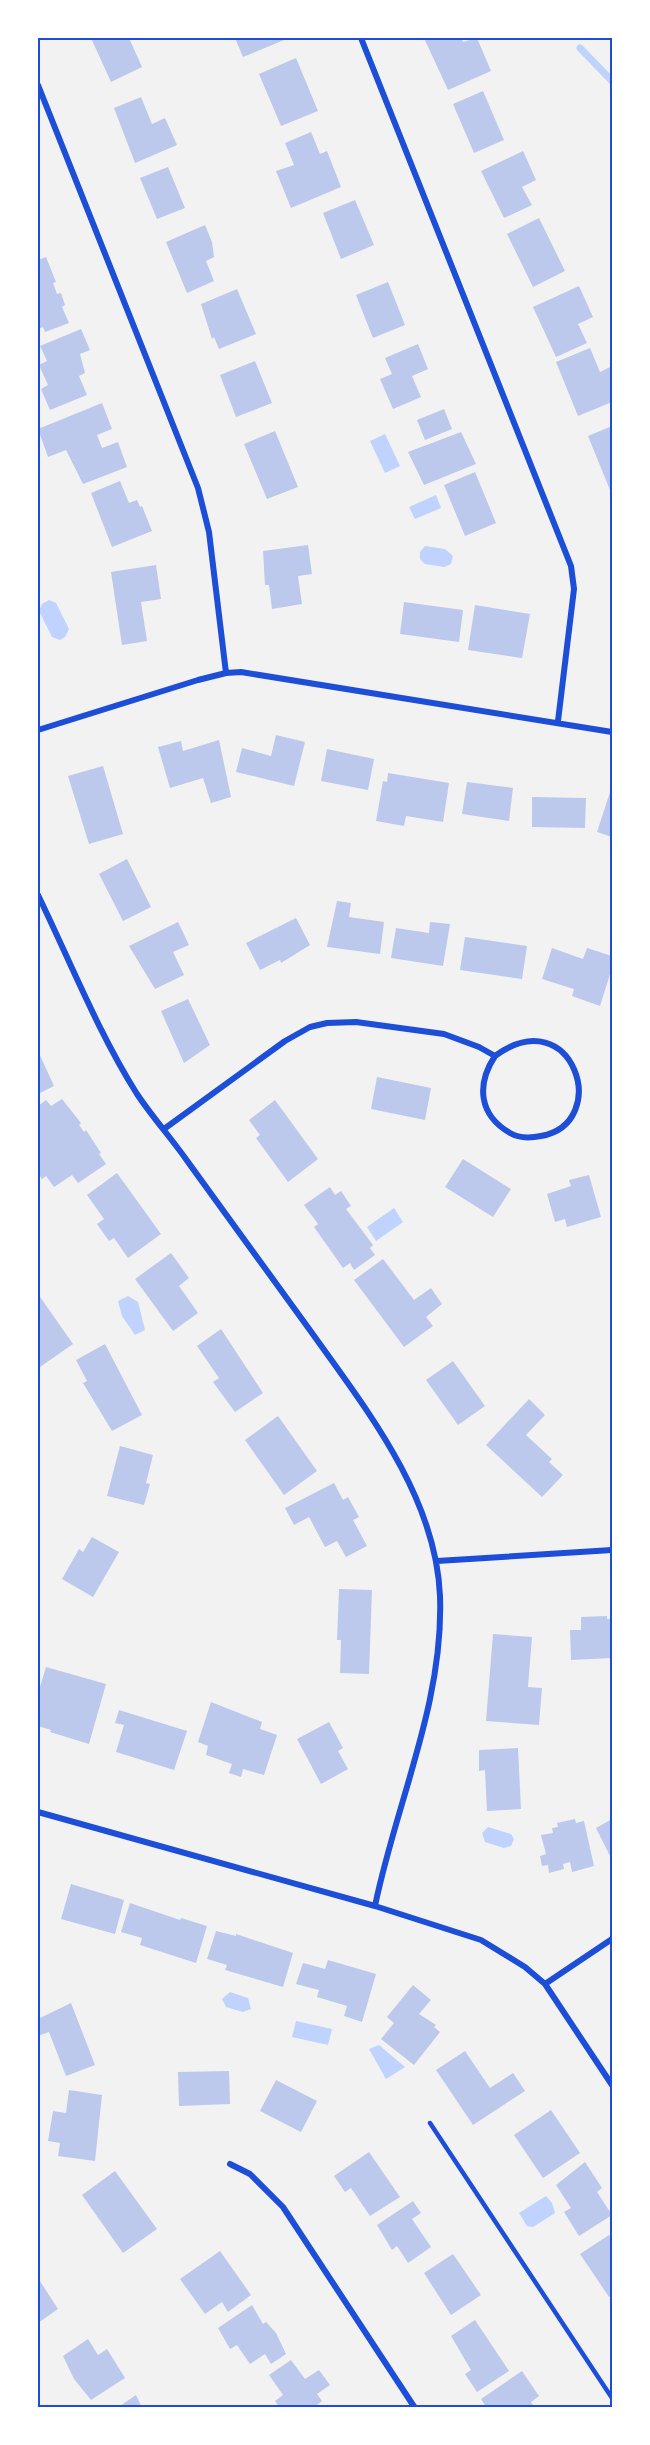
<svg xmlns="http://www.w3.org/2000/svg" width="650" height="2445" viewBox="0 0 650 2445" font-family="'DM Sans',sans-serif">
	<rect width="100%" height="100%" fill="#f2f2f2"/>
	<path fill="#bfd3fe" d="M385,434L400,466L385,473L370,441Z
		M436,495L441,508L415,519L409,507Z
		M425,546L445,549L453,556L451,564L444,567L425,564L420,559V552Z
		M49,600L56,603L69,629L65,637L60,640L52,637L39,611L42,604Z
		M394,1208L403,1222L376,1241L367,1227Z
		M128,1296L138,1302L145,1330L135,1335L122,1316L118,1301Z
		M488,1827L511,1834L514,1839L511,1846L504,1848L485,1842L482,1833Z
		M230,1992L248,1998L251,2009L243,2012L226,2007L222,1999Z
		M296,2021L332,2029L328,2045L292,2037Z
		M379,2045L405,2067L386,2079L369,2049Z
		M546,2196L552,2203L555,2213L533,2227L527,2226L519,2213Z"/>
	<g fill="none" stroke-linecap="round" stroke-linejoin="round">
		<path stroke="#bfd3fe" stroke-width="7" d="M580,48L612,81"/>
	</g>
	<path fill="#bdc9ec" d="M91,38H129L142,67L111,82Z
		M235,38H289L243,57Z
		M424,38H461L463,42L477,38L491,71L448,90Z
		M296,58L318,111L281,126L259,74Z
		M483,91L504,140L474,153L453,104Z
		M141,97L152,124L165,118L177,145L135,163L114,108Z
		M311,132L320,154L327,151L341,187L291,208L276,171L294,165L285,143Z
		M523,151L536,180L522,187L532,205L504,218L481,171Z
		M168,167L185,208L157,219L140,178Z
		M355,200L374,245L341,259L323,213Z
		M539,218L565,271L533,287L507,234Z
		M205,225L212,242L214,257L206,261L214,281L187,293L166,242Z
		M46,257L56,282L53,283L57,294L61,293L65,305L62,307L69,323L45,332L43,327L38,329V260Z
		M388,282L405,325L373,338L356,295Z
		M579,286L593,317L578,324L587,343L556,357L533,307Z
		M237,289L256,334L219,349L214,337L212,339L201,304Z
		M81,329L90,350L80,354L85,373L79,376L87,395L50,410L41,389L48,385L39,365L47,361L40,346Z
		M418,344L428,369L412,376L421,397L393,409L380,379L392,374L385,358Z
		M590,348L600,372L612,366V402L578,416L556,362Z
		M255,361L272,403L236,417L220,375Z
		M102,403L112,429L97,435L102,448L118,442L127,467L83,484L66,450L48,457L38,429Z
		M444,409L452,429L425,440L417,420Z
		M612,426V489L610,490L588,436Z
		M275,431L298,487L267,499L244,444Z
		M461,432L476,464L424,485L408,452Z
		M475,472L496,523L465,536L444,485Z
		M120,481L129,503L137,500L140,507L142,506L152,531L112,547L91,493Z
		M308,545L312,574L298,576L302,604L272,609L269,585H265L263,551Z
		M156,565L161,599L141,602L147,641L122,645L111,572Z
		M404,602L463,610L459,642L400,634Z
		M475,605L530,614L522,658L468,650Z
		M276,735L305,742L294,786L236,772L242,748L271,756Z
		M219,740L231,797L211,803L203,778L170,788L158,747L181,741L183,751Z
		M327,749L374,759L368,790L321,781Z
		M103,766L123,834L89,844L68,776Z
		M388,773L449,783L443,822L406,816L404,826L376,821L383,781L387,782Z
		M467,782L513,788L509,821L462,814Z
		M612,786V837L597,832Z
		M532,797L586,798L585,828L532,827Z
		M127,859L151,907L123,921L99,874Z
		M337,901L351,903L349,917L384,922L380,954L327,947Z
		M296,918L310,945L281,963L280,960L260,970L246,943Z
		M178,922L189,945L173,952L184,975L155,989L129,946Z
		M430,922L450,924L443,966L391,958L396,928L429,933Z
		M465,937L527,946L522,979L460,970Z
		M552,948L583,959L587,948L612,956V968L600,1006L572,996L574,989L542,979Z
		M188,999L210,1045L184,1063L161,1011Z
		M38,1051L54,1086L38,1094Z
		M377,1077L431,1088L425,1120L371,1109Z
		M62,1099L81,1123L79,1125L84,1132L86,1130L101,1153L99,1154L106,1164L78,1183L72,1175L54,1187L46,1176L42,1179L38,1173V1106L46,1100L51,1106Z
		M275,1100L318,1159L288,1182L256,1138L260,1135L249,1120Z
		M463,1159L511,1189L493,1217L445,1187Z
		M117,1173L161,1234L128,1258L114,1238L109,1241L97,1224L104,1219L87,1195Z
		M589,1175L601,1217L567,1227L565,1219L555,1222L547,1194L571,1186L569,1180Z
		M330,1187L335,1195L341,1191L351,1206L346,1209L373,1245L370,1248L375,1255L354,1270L350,1263L343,1268L314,1227L318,1224L304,1205Z
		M171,1253L189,1278L179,1286L198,1313L173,1331L135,1279Z
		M383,1259L414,1300L431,1288L442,1304L426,1317L433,1326L404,1347L354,1280Z
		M38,1294L73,1344L40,1367L38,1363Z
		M221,1329L263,1393L235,1412L213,1382L219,1378L197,1346Z
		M105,1344L142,1415L112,1431L83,1383L87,1381L76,1360Z
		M453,1361L485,1406L458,1425L426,1380Z
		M529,1399L545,1415L526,1435L552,1459L549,1462L563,1475L542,1497L486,1445Z
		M278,1416L317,1471L284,1495L245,1440Z
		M120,1446L153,1455L146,1483L150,1484L144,1505L107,1496Z
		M334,1483L343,1500L348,1497L359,1517L353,1520L367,1546L346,1557L337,1541L325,1547L309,1517L294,1525L285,1508Z
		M92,1537L119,1552L93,1597L62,1579L79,1549L83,1552Z
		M339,1589L372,1590L369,1674L340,1673L341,1640H337Z
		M607,1616V1619H612V1658L571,1660L570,1630H581V1617Z
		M493,1634L532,1637L528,1687L542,1688L539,1725L486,1721Z
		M46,1667L106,1684L89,1744L50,1732L51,1730L38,1726V1686L40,1687Z
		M211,1702L262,1722L260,1729L277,1735L264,1775L243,1769L241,1777L229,1773L232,1764L206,1755L208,1746L198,1742Z
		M119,1710L187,1731L174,1770L116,1752L124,1725L115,1723Z
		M329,1722L343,1748L338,1751L348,1769L321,1784L297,1739Z
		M518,1748L521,1809L487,1811L485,1770L479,1771V1750Z
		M575,1819L576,1823L584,1821L594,1866L572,1872L570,1862L563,1864L564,1869L549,1873L548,1865L542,1866L540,1856L546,1854L541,1835L553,1833L552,1828L558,1827L557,1823Z
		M612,1819V1860L596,1828Z
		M71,1884L124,1900L115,1934L61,1919Z
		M130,1903L180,1920L181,1918L207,1926L196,1963L140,1945L142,1938L121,1932Z
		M216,1931L236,1936V1934L293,1953L283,1987L225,1970L227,1965L207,1959Z
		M328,1960L376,1974L362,2022L344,2016L347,2006L317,1997L319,1990L296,1984L303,1963L325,1969Z
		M413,1985L431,2000L419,2014L436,2025L434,2027L440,2032L414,2065L381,2039L394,2023L387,2017Z
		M71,2003L95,2065L66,2076L49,2032L38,2036V2019Z
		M465,2051L490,2088L513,2073L525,2091L473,2125L436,2070Z
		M229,2071L230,2104L179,2106L178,2072Z
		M276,2080L317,2101L301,2132L260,2111Z
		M69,2090L102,2095L95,2161L58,2156L60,2143L48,2141L53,2111L66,2113Z
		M551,2110L580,2153L543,2178L514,2135Z
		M369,2152L400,2197L370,2216L351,2188L345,2192L334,2176Z
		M585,2162L602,2188L597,2192L612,2215L579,2236L564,2212L571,2208L556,2185Z
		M115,2171L157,2229L123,2253L82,2195Z
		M413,2201L421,2213L412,2219L431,2247L408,2263L397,2246L392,2250L377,2225Z
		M609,2235L612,2240V2295L609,2297L580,2254Z
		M220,2251L251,2295L228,2312L222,2302L205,2314L180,2279Z
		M453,2254L481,2295L451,2315L424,2273Z
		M38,2278L58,2309L38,2323Z
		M252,2305L263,2324L266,2322L276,2333L286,2354L271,2364L265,2354L250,2364L237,2345L230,2349L218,2328Z
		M475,2320L509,2371L477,2392L465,2374L471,2370L451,2336Z
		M88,2339L98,2355L107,2349L125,2378L91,2400L74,2379L63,2356Z
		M291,2360L305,2379L319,2370L330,2385L317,2394L322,2401L313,2408H280L275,2401L283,2395L269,2375Z
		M522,2371L539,2396L531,2402L535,2408H487L481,2399Z
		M136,2395L142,2408H117Z"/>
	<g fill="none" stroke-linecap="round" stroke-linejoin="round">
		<path stroke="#1d4ed8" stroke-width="4.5" d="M430,2123L612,2398"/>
		<path stroke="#1d4ed8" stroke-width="6" d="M361,38L571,566L574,589L558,721
			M38,85L198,488L209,532L226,673
			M38,730L198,680L226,673L241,672L612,732
			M38,895C70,961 98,1032 137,1094C153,1118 172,1139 188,1162C229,1219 270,1276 312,1333C367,1410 436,1497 440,1596C444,1703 396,1803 375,1906
			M164,1129L285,1041L310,1027L327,1023L356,1022L444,1034L479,1047L495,1056C476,1085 479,1115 510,1133C520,1139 531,1138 541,1136C613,1123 573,999 495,1056
			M437,1561L612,1550
			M38,1812L375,1906L481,1940L525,1967L545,1984L612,2085
			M545,1984L612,1939
			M230,2164L250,2174L283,2207L415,2408"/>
	</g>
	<rect width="650" height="2445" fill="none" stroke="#ffffff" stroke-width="78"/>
	<rect x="39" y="39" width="572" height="2367" fill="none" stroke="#1d4ed8" stroke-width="2"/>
</svg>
